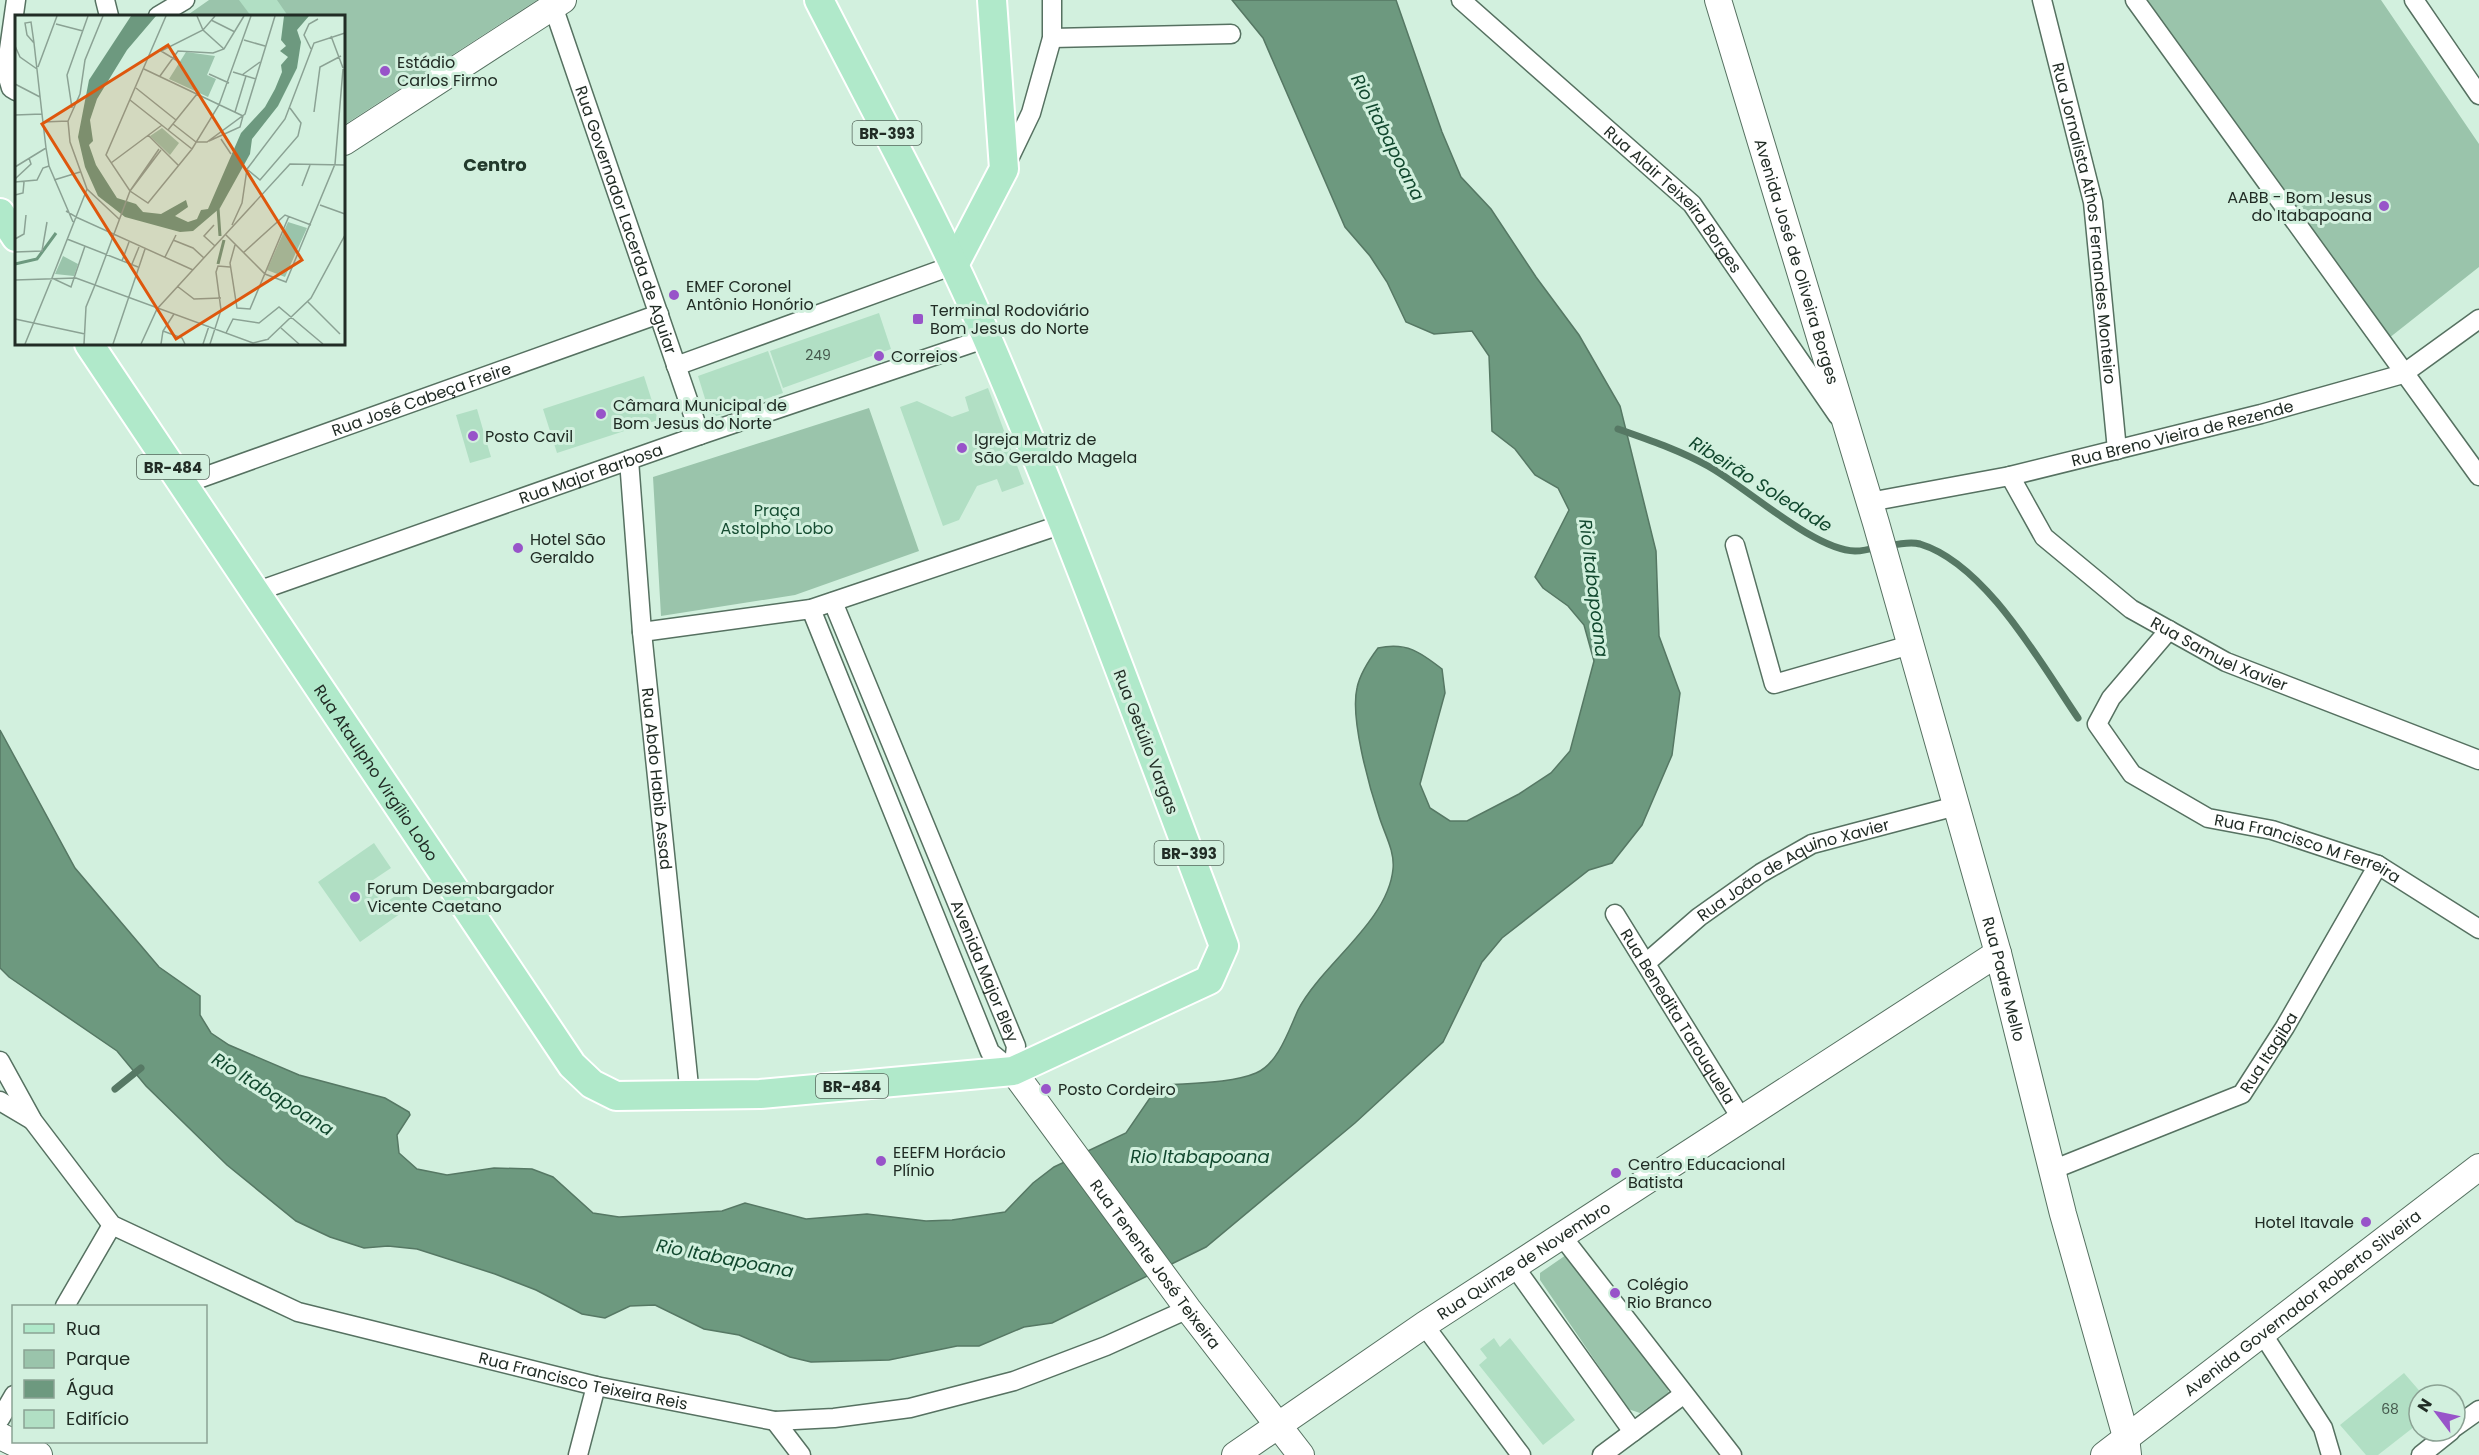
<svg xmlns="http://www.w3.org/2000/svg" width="2479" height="1455" viewBox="0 0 2479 1455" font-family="Poppins,sans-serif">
	<rect width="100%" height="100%" fill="#d2f0de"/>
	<path fill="#9ac4ab" d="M209,0H537L344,125V16H191L189,14Z
		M2144,0H2381L2479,144V267L2384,342Z
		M869,408L919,551L795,595L661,616L653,477Z
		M1566,1255L1575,1257L1667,1386L1669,1393L1640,1413L1628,1409L1540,1280V1273Z"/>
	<path fill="#6d997f" stroke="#567864" stroke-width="1.5" d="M1232,0H1396L1442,132L1461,177L1491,209L1536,277L1579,335L1620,406L1656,551L1659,636L1680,693L1672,755L1642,825L1612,863L1589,870L1502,938L1482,962L1443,1042L1355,1123L1206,1247L1052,1323L1024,1327L979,1346H957L889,1360L811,1362L790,1357L739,1335L704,1329L655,1305L630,1306L605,1318L582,1314L536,1290L495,1274L417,1249L388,1246L364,1248L330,1237L296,1221L227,1165L146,1086L117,1051L9,977L0,968V730L75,868L159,967L200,996V1015L211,1033L229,1045L299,1075L385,1098L409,1112L410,1115L397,1135L399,1153L417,1169L447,1175L494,1168L532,1169L553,1177L593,1213L619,1217L722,1211L745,1203L806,1219L867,1214L926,1221L952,1220L1005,1212L1033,1183L1054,1167L1126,1133L1154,1092L1166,1085C1192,1083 1233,1083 1256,1073C1278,1064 1289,1030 1298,1010C1321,965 1388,922 1393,869C1395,851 1384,833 1379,816C1369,786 1350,718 1357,688C1360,673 1369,660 1378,648C1407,642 1420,652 1442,669L1445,693L1420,784L1430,808L1450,821H1467L1519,794L1551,773L1570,751L1594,661L1584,625L1568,606L1543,588L1535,577L1569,510L1558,488L1535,475L1515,449L1492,431L1489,356L1472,331L1434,334L1406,322L1387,282L1370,256L1345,227L1263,38Z"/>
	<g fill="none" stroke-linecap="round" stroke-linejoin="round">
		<path stroke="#567864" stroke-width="7" d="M1618,429C1649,440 1679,450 1708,466C1746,487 1814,550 1855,551C1862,551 1871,549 1878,547
			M1889,546C1898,544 1912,542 1920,544C1986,564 2041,664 2078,718
			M115,1089L141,1068"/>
	</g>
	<path fill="#b1dfc4" d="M239,0H277L288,16H251Z
		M879,313L891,349L783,388L770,351Z
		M768,351L783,393L711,418L698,376Z
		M644,376L658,420L557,453L543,409Z
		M988,388L1024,484L1002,492L997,479L977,486L959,520L943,526L900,407L917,401L952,417L969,411L965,397Z
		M477,409L491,457L470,463L456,415Z
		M374,843L391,868L370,882L385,903L404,890L414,904L360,942L318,882Z
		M1494,1338L1500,1347L1510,1338L1575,1420L1543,1445L1479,1365L1487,1358L1480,1349Z
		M2404,1373L2423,1395H2419V1423L2378,1455H2366L2340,1425Z"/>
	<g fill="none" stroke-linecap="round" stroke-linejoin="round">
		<g stroke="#567161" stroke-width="21">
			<g id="street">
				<path d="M16,0L6,71L11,88L16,91"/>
				<path d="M105,0L109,16"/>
				<path id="s1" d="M1461,0L1692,204L1838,416"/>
				<path id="s2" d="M2042,0L2093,202L2117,450"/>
				<path d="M2135,0L2479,476"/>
				<path d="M2414,0L2479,95"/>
				<path id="s3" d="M553,6L700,435"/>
				<path d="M158,16L185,0"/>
				<path d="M1052,38L1231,34"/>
				<path d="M1006,165L1031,113L1052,38V0"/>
				<path d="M676,366L954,265"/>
				<path id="s4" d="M629,460L642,632L690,1096"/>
				<path id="s5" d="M2010,476L2044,537L2131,609L2226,662L2479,760"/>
				<path id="s6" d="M184,484L659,314"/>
				<path id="s7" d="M1869,502L2010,476L2261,414L2403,374L2479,319"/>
				<path d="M1735,545L1774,684L1910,645"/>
				<path id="s8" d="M255,592L700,435L987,338"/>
				<path id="s9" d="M833,602L1016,1046L1013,1071"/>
				<path d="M811,609L990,1052L1013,1071"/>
				<path id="s10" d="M2169,630L2111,698L2097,724L2132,774L2208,818L2272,830L2378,865L2479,929"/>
				<path d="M642,632L811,609L1063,524"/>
				<path id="s11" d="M1615,914L1741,1118"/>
				<path id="s12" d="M1646,963L1699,917L1761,873L1812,844L1956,806"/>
				<path id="s13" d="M0,1061L33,1121L112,1225L298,1312L596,1386L775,1421L834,1418L910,1408L1014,1381L1106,1346L1188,1309"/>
				<path d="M0,1101L32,1120"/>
				<path id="s14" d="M2052,1170L2242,1094L2285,1027L2378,865"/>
				<path d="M1561,1235L1732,1455"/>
				<path d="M1514,1266L1633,1432"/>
				<path d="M65,1306L112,1225"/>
				<path d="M1424,1325L1521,1455"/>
				<path d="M2262,1333L2323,1428L2331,1455"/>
				<path d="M0,1419L14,1395"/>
				<path d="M775,1421L801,1455"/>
				<path d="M2455,1427L2479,1410"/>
				<path d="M578,1455L596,1386"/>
				<path d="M1602,1455L1684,1394"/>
				<path d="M2421,1455L2451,1431"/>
			</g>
		</g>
		<g stroke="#567161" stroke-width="28">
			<g id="secondary">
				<path id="s15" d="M1718,0L1876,523L1998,953L2063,1214L2126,1437L2128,1455"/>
				<path d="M344,142L563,0"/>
				<path id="s16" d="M1013,1071L1188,1309L1301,1455"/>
				<path d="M0,1436L39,1455"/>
				<path id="s17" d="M1235,1455L1424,1325L1998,953"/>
				<path id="s18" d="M2104,1455L2479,1167"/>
			</g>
		</g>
		<g stroke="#fff" stroke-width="32">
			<g id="primary">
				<path d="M0,213L16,237"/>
				<path d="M954,265L1004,169L992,0"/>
				<path id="s19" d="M89,344L572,1065L592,1084L616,1096L760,1094L1013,1071L1209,980L1224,946C1147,743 1073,538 987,338C938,223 876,112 819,0"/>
			</g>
		</g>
		<use href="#street" stroke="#fff" stroke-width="18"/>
		<use href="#secondary" stroke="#fff" stroke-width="26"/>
		<use href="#primary" stroke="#b0e9ca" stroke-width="28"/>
	</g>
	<g fill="#9854c9" stroke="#d2f0de" stroke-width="2">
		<circle cx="385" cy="71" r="6"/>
		<circle cx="2384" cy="206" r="6"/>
		<circle cx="674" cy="295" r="6"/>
		<rect x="912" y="313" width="12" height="12" rx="3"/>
		<circle cx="879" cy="356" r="6"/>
		<circle cx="601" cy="414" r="6"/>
		<circle cx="473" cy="436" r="6"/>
		<circle cx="962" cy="448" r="6"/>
		<circle cx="518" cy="548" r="6"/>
		<circle cx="355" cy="897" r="6"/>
		<circle cx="1046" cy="1089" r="6"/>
		<circle cx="881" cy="1161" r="6"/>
		<circle cx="1616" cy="1173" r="6"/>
		<circle cx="2366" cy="1222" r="6"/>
		<circle cx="1615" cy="1293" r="6"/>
	</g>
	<g text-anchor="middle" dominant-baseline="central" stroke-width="6" stroke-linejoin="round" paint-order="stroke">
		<g font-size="14" fill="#45594d">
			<text x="818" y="355">249</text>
			<text x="2390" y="1409">68</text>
		</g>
		<g fill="#d2f0de" stroke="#56675c" stroke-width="1.5">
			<rect x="852.5" y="121" width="69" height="24" rx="4.5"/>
			<rect x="137" y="455" width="72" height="24" rx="4.5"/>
			<rect x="1154.5" y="841" width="69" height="24" rx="4.5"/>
			<rect x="816" y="1074" width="72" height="24" rx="4.5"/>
		</g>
		<g font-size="15" font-weight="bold" fill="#212c25">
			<text x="887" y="133">BR-393</text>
			<text x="173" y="467">BR-484</text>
			<text x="1189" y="853">BR-393</text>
			<text x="852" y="1086">BR-484</text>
		</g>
		<g font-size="16" fill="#212c25" stroke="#d2f0de" text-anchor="start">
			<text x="397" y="62">Estádio<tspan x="397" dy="18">Carlos Firmo</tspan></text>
			<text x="2372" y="197" text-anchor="end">AABB - Bom Jesus<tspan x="2372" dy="18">do Itabapoana</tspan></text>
			<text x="686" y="286">EMEF Coronel<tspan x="686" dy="18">Antônio Honório</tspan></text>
			<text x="930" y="310">Terminal Rodoviário<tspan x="930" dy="18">Bom Jesus do Norte</tspan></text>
			<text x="891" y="356">Correios</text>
			<text x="613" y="405">Câmara Municipal de<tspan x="613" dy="18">Bom Jesus do Norte</tspan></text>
			<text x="485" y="436">Posto Cavil</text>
			<text x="974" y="439">Igreja Matriz de<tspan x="974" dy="18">São Geraldo Magela</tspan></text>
			<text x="530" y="539">Hotel São<tspan x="530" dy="18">Geraldo</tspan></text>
			<text x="367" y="888">Forum Desembargador<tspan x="367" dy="18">Vicente Caetano</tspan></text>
			<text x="1058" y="1089">Posto Cordeiro</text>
			<text x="893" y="1152">EEEFM Horácio<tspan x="893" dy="18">Plínio</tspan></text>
			<text x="1628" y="1164">Centro Educacional<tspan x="1628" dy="18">Batista</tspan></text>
			<text x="2354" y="1222" text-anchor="end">Hotel Itavale</text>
			<text x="1627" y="1284">Colégio<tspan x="1627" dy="18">Rio Branco</tspan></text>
		</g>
		<g font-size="16" fill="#212c25" stroke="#d2f0de">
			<text stroke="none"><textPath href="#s1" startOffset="292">Rua Alair Teixeira Borges</textPath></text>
			<text stroke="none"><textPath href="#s3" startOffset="226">Rua Governador Lacerda de Aguiar</textPath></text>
			<text stroke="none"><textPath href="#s2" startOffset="228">Rua Jornalista Athos Fernandes Monteiro</textPath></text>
			<text stroke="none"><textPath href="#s15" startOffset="273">Avenida José de Oliveira Borges</textPath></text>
			<text stroke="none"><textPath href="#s6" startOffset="252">Rua José Cabeça Freire</textPath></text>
			<text stroke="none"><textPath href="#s7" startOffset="321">Rua Breno Vieira de Rezende</textPath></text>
			<text stroke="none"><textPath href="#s8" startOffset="356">Rua Major Barbosa</textPath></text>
			<text stroke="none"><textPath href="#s5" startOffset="282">Rua Samuel Xavier</textPath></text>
			<text transform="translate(1146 742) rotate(69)">Rua Getúlio Vargas</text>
			<text stroke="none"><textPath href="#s19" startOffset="516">Rua Ataulpho Virgílio Lobo</textPath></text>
			<text stroke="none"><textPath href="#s4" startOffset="320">Rua Abdo Habib Assad</textPath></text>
			<text stroke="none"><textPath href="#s10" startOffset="372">Rua Francisco M Ferreira</textPath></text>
			<text stroke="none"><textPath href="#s12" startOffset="177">Rua João de Aquino Xavier</textPath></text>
			<text stroke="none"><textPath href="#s9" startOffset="399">Avenida Major Bley</textPath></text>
			<text stroke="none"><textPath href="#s15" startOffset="1020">Rua Padre Mello</textPath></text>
			<text stroke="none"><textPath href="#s11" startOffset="120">Rua Benedita Tarouquela</textPath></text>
			<text stroke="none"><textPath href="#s14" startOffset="254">Rua Itagiba</textPath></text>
			<text stroke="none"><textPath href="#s17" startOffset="348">Rua Quinze de Novembro</textPath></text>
			<text stroke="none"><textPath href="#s16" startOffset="240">Rua Tenente José Teixeira</textPath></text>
			<text stroke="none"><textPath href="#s18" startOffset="250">Avenida Governador Roberto Silveira</textPath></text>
			<text stroke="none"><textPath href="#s13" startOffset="698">Rua Francisco Teixeira Reis</textPath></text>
		</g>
		<g font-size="16" fill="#164d32" stroke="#d2f0de">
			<text x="777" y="510">Praça<tspan x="777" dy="18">Astolpho Lobo</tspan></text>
		</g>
		<g font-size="18" font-style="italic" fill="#11482e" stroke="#d2f0de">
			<text transform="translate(1388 137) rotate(63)">Rio Itabapoana</text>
			<text transform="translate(1761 484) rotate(32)">Ribeirão Soledade</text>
			<text transform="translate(1594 588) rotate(83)">Rio Itabapoana</text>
			<text transform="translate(273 1094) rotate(32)">Rio Itabapoana</text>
			<text x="1200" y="1156">Rio Itabapoana</text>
			<text transform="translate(725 1258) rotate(11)">Rio Itabapoana</text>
		</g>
		<g font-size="18" font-weight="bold" fill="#223a2c" stroke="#d2f0de">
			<text x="495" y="164">Centro</text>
		</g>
	</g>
	<g transform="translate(15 15)">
		<rect width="330" height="330" fill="#d2f0de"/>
		<path d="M171,37L200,41L192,60L201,64L193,82L154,64ZM147,113L164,128L155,140L135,121ZM273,207L292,213L270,262L252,255ZM48,241L63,249L59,261L40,259Z" fill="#9ac4ab"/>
		<path d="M116,1H141L112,35L82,84L75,105L78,126L74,130L81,150L102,183L121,189L128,197L146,199L171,185L173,192L160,201L173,207L182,204L186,195L193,194L226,118L250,92L260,74L267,57L266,50L273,42L265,36L271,31L266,25L269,1H294L282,15L286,27L282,53L263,91L237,124L235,139L205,193L178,216L165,217L110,202L83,181L70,152L63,122L74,65Z" fill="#6d997f"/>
		<path fill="none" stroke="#6d997f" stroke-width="3" d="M203,193L205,221M0,249L22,244L41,218M203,249L209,225"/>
		<path fill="none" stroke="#8ba294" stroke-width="1.5" d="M88,1L70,45L65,79L53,106L55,127L72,174L104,204M151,1L91,140L115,176L133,188L177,134L204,90L236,1M182,1L188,15L209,34M196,5L220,17M41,9L68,16M316,21L328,53M229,25L250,31M19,28L12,20L10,8L16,7L19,28L27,99L31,133L34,151L58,207M0,31L5,42L22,54M296,34L289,20L294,9L303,4M166,48L146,36L188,15L200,1M23,52L42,1M129,54L228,101L225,112L194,126M218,57L241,64M194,59L214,68M227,60L245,47M145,61L163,36L198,38L209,34L229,1M0,69L25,82M121,73L161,105M115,85L177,134M0,91V115M57,93L52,60L73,1M220,97L231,61M299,97L305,52L326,41M0,100L27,99M28,107L53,106M158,109L181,127M153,115L182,79M133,120L163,150M206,124L216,139M181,127H192L230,99L260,1M96,148L147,110M0,152L31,133M233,155L245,165L283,121L286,108L275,93M0,164L16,149L14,143M39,165L65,157M0,167L22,165L28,153L34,151M287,171L295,150M115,176L144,134M115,176L146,135M0,180L8,178L9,167M305,190L330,199M51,196L61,202L72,174M199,210L189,221L200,231M217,210L227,188L232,154L270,104L299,28L330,18M211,220L250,259L271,267L320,149L328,54M0,224L9,219L11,200M52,224L123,252M158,225L178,233L189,243M220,230L215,248L222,293L235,294L274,201M0,237L27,236L32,207M228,238L270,200L296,210M150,242L161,220M107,246L114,227M117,249L124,232M37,263L61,202L178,255M0,265L61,263L238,328L254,324M80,270L115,176M162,271L179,284L206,283M293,287L325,319M0,304L70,319M266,313L284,329M148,316L167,323L170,329M211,318L218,304L244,308L264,292L308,329M252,325L296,283L330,220M10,329L37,263L56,272L70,231M69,329L71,292L80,270M98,329L130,234M126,329L142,294L275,149L330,150M146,329L148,316L159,299M188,329L194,311M195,329L206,295L201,257L203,251L215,252"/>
		<path fill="#de570d" fill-opacity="0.15" stroke="#de570d" stroke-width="3" d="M153,30L287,245L161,324L27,109Z"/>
		<rect width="330" height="330" fill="none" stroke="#212c25" stroke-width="3"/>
	</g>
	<rect x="12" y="1305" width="195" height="138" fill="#d2f0de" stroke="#8ba294" stroke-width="1.5"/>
	<rect x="24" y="1324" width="30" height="9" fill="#b0e9ca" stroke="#8ba294" stroke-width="1.5"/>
	<text x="66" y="1335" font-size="18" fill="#212c25">Rua</text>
	<rect x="24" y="1350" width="30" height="18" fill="#9ac4ab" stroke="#8ba294" stroke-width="1.5"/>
	<text x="66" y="1365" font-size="18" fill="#212c25">Parque</text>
	<rect x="24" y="1380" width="30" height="18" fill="#6d997f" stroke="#8ba294" stroke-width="1.5"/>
	<text x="66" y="1395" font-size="18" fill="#212c25">Água</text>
	<rect x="24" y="1410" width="30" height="18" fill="#b1dfc4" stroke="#8ba294" stroke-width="1.5"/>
	<text x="66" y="1425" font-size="18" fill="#212c25">Edifício</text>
	<g transform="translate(2437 1413) rotate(302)"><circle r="28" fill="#d2f0de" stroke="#8ba294" stroke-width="1.5"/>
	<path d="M0-4.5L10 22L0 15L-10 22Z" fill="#9854c9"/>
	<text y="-9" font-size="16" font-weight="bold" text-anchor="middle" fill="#212c25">N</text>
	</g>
</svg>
